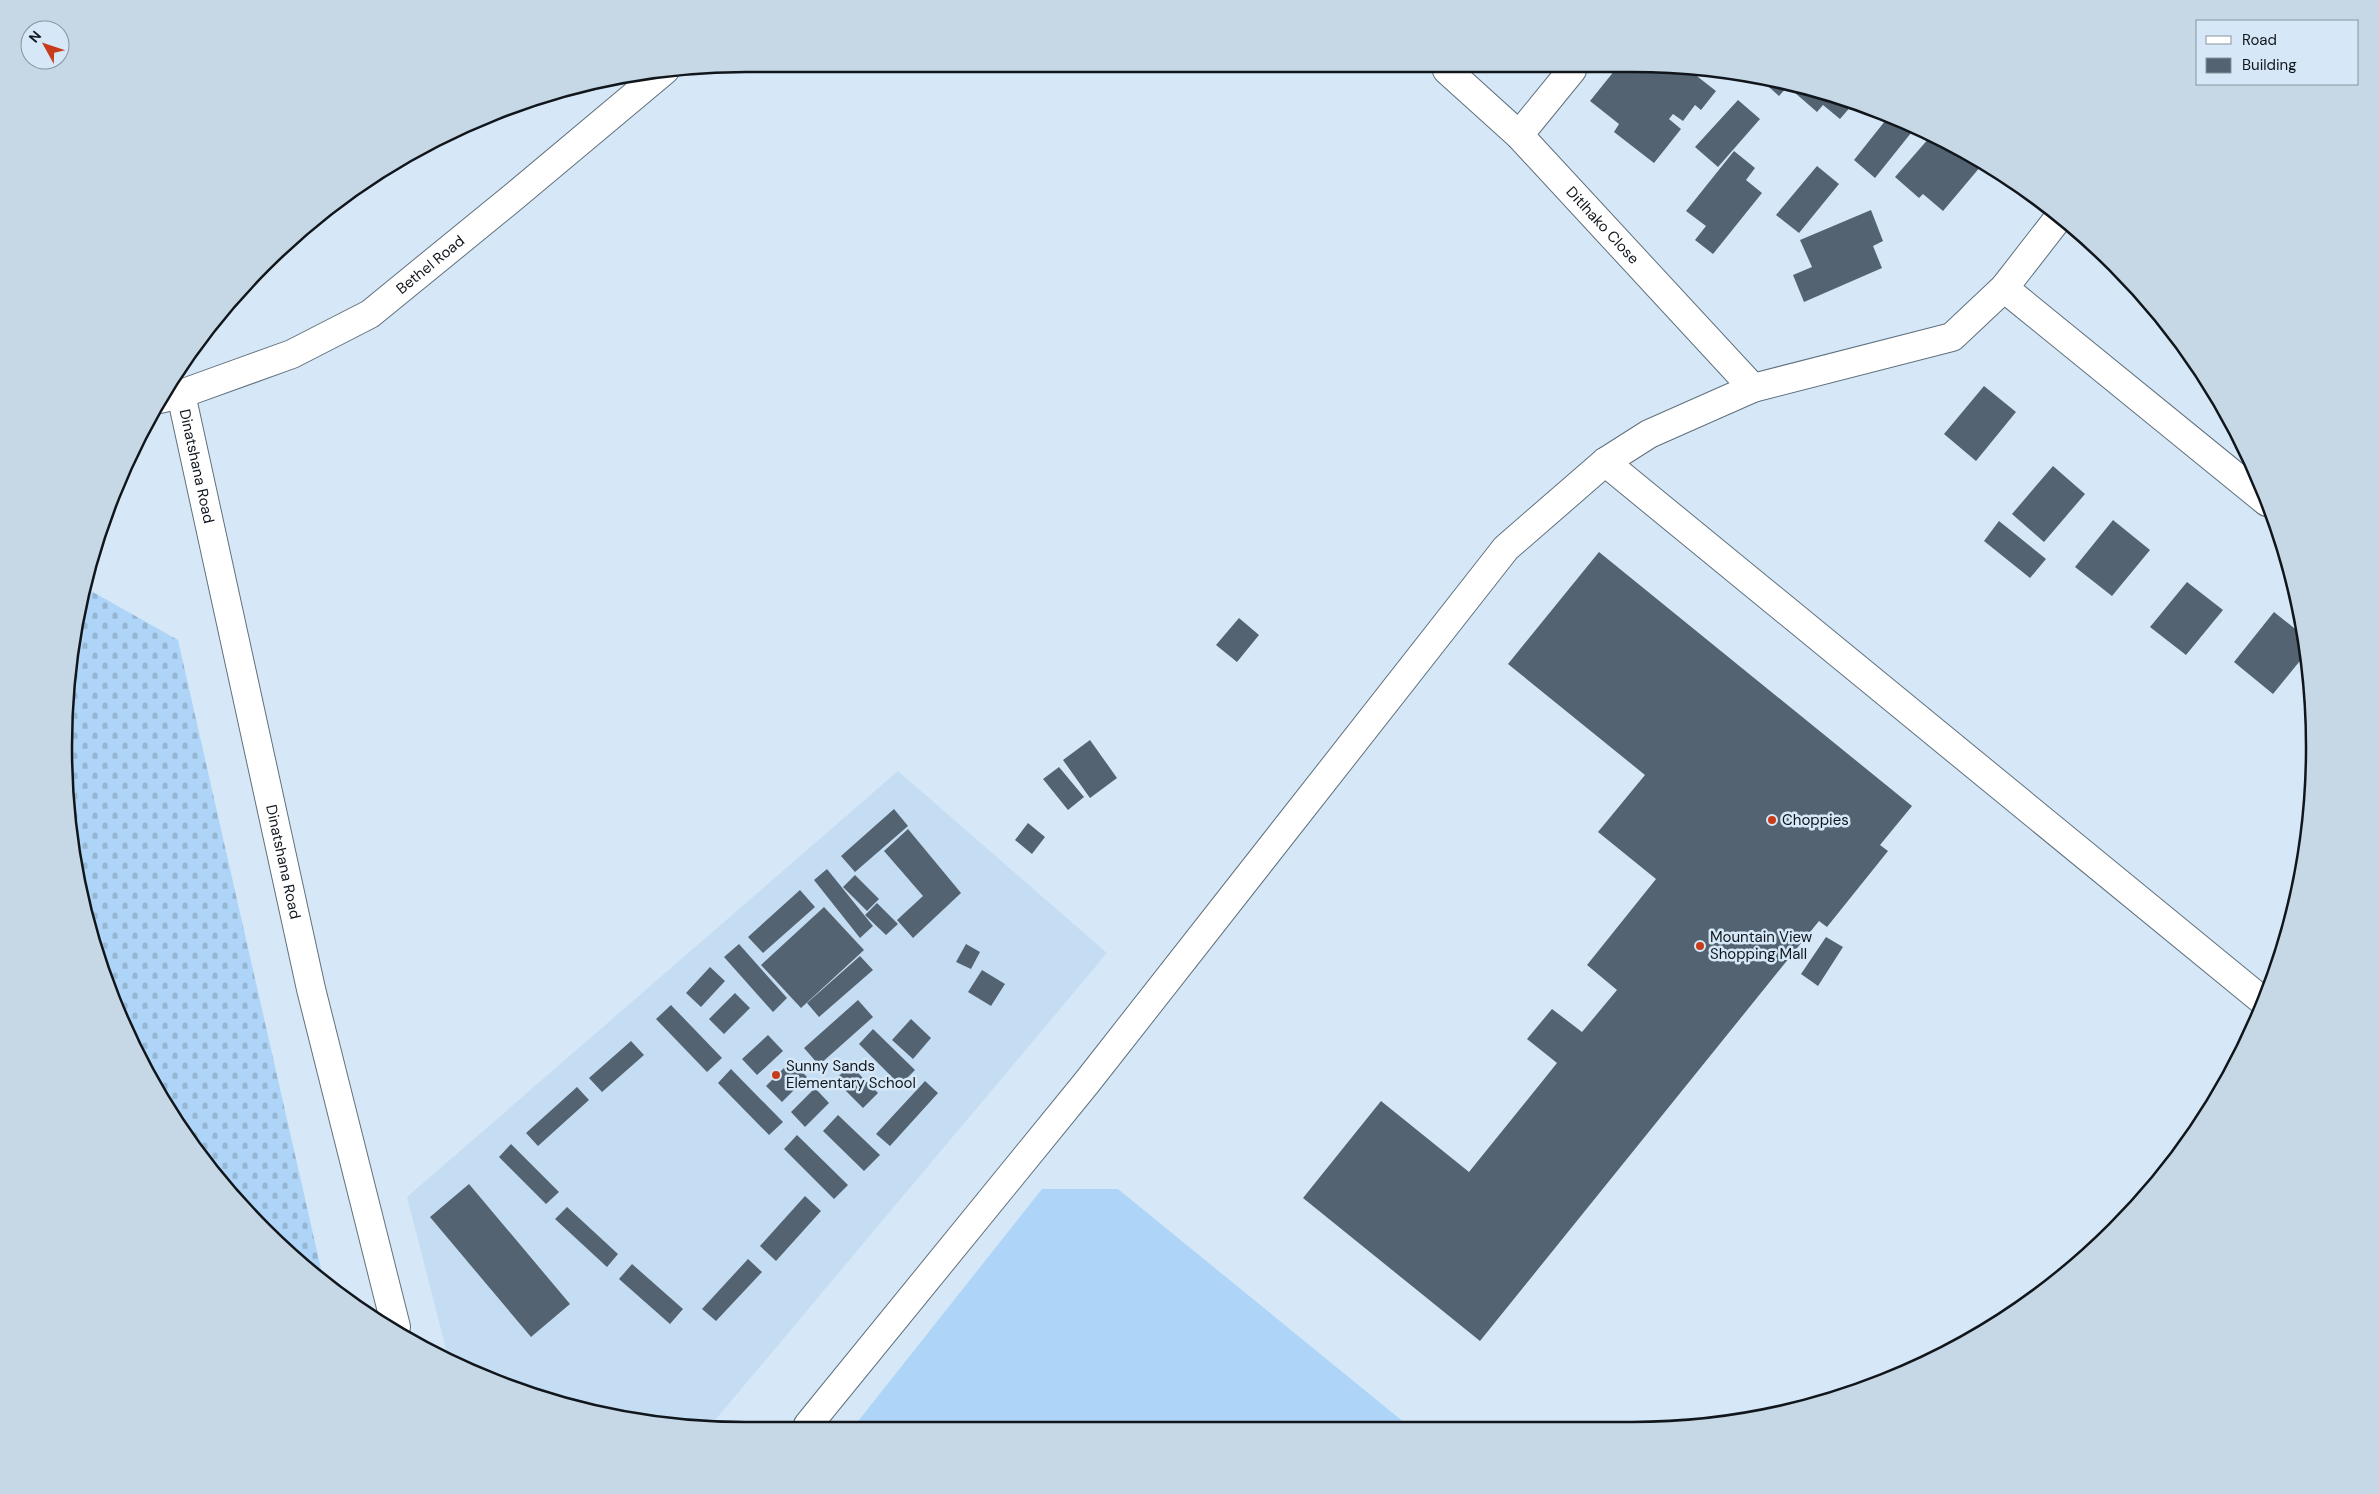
<svg xmlns="http://www.w3.org/2000/svg" width="2379" height="1494" viewBox="0 0 2379 1494" font-family="'DM Sans',sans-serif">
	<defs>
		<pattern id="cemetery-stones" width="16" height="16" patternUnits="userSpaceOnUse" patternTransform="scale(1.25)"><rect width="16" height="16" fill="#aed5f7"/><path d="M2 7V4a2 2 0 0 1 4 0v3zM10 15v-3a2 2 0 0 1 4 0v3z" fill="#95b6d3"/></pattern>
	</defs>
	<rect width="100%" height="100%" fill="#d6e8f7"/>
	<path fill="#c5ddf2" d="M898,771L1107,953L711,1425L658,1424L485,1378L448,1357L407,1197Z"/>
	<path fill="url(#cemetery-stones)" d="M84,587L178,640L324,1282L233,1198L179,1126L116,1009L87,924L64,747L77,614Z"/>
	<path fill="#aed5f7" d="M1042,1189H1118L1411,1428L855,1425Z"/>
	<path fill="#546371" d="M1615,70H1689L1716,91L1701,110L1695,105L1683,121L1673,114L1669,119L1681,129L1654,163L1614,132L1619,124L1590,101Z
		M1761,80L1777,85L1787,87L1779,96Z
		M1796,90L1843,102L1852,105L1840,119L1823,105L1817,112L1794,92Z
		M1738,100L1760,119L1718,167L1695,147Z
		M1889,116L1911,133L1875,178L1854,160Z
		M1930,137L1981,166L1943,211L1923,194L1919,198L1895,177Z
		M1734,151L1755,168L1746,180L1762,193L1713,254L1695,240L1706,226L1686,211Z
		M1817,166L1839,184L1799,233L1776,215Z
		M1871,210L1883,241L1873,246L1882,268L1804,302L1793,275L1812,267L1800,240Z
		M2105,259L2117,269L2116,270L2103,261Z
		M1984,386L2016,412L1976,461L1944,434Z
		M2053,466L2085,494L2044,542L2012,514Z
		M2113,520L2150,550L2112,596L2075,567Z
		M1999,521L2046,559L2030,578L1984,541Z
		M1599,552L1912,806L1880,845L1888,851L1827,927L1819,921L1480,1341L1303,1198L1381,1101L1469,1172L1557,1063L1527,1039L1552,1009L1582,1032L1617,990L1587,965L1656,879L1598,832L1645,775L1508,664Z
		M2187,582L2223,610L2186,655L2150,627Z
		M2274,612L2304,636L2308,651L2273,694L2234,662Z
		M1239,618L1259,635L1237,662L1216,645Z
		M1090,740L1117,778L1090,798L1063,760Z
		M1059,767L1084,797L1068,810L1043,779Z
		M894,809L908,826L855,872L841,856Z
		M1028,823L1045,837L1032,854L1015,840Z
		M908,829L961,893L913,938L897,920L923,896L884,851Z
		M827,869L873,926L860,938L814,880Z
		M855,875L879,899L867,911L843,887Z
		M800,890L815,907L763,953L748,937Z
		M877,903L898,924L886,935L865,915Z
		M824,907L864,950L801,1008L761,965Z
		M1826,937L1843,947L1818,986L1801,974Z
		M739,944L787,998L773,1012L724,957Z
		M966,944L980,952L971,969L956,962Z
		M860,956L873,970L819,1017L807,1003Z
		M710,967L725,981L701,1007L686,993Z
		M982,970L1005,984L991,1006L968,992Z
		M735,993L750,1008L724,1034L709,1019Z
		M858,1000L873,1017L819,1065L804,1048Z
		M671,1005L722,1058L707,1072L656,1019Z
		M911,1019L931,1038L913,1059L892,1040Z
		M873,1029L915,1070L900,1085L859,1044Z
		M768,1035L783,1051L757,1075L742,1059Z
		M631,1041L644,1055L602,1092L589,1078Z
		M791,1061L807,1077L782,1102L766,1086Z
		M850,1065L878,1093L863,1108L835,1080Z
		M731,1069L783,1122L769,1135L718,1083Z
		M925,1081L938,1093L890,1146L876,1134Z
		M577,1087L589,1100L538,1146L526,1133Z
		M815,1088L829,1103L805,1127L791,1112Z
		M838,1115L880,1155L864,1171L823,1131Z
		M797,1135L848,1185L834,1199L784,1149Z
		M511,1144L559,1192L546,1204L499,1157Z
		M469,1184L570,1304L531,1337L430,1217Z
		M805,1196L821,1211L776,1261L760,1246Z
		M567,1207L618,1254L607,1267L555,1219Z
		M748,1259L762,1272L716,1321L702,1309Z
		M632,1264L683,1309L670,1324L619,1279Z"/>
	<g fill="none" stroke-linecap="round" stroke-linejoin="round">
		<g stroke="#60707d" stroke-width="30">
			<g id="minor">
				<path id="s1" d="M1447,70L1519,135L1753,388"/>
				<path d="M1519,135L1572,70"/>
				<path d="M2004,288L2267,502"/>
				<path id="s2" d="M181,394L311,989L396,1327"/>
				<path id="s3" d="M159,399L181,394L292,354L370,314L517,194L665,70"/>
				<path d="M1605,462L2263,1001"/>
				<path d="M808,1425L1088,1081L1506,548L1605,462L1649,434L1753,388L1952,337L2004,288L2060,216"/>
			</g>
		</g>
		<use href="#minor" stroke="#fff" stroke-width="28"/>
	</g>
	<g fill="#c73d1b" stroke="#d6e8f7" stroke-width="2">
		<circle cx="1772" cy="820" r="5"/>
		<circle cx="1700" cy="946" r="5"/>
		<circle cx="776" cy="1075" r="5"/>
	</g>
	<g text-anchor="middle" dominant-baseline="central" stroke-width="5" stroke-linejoin="round" paint-order="stroke">
		<g font-size="15" fill="#10161c" stroke="#d6e8f7">
			<text stroke="none"><textPath href="#s1" startOffset="220">Ditlhako Close</textPath></text>
			<text stroke="none"><textPath href="#s3" startOffset="306">Bethel Road</textPath></text>
			<text stroke="none"><textPath href="#s2" startOffset="74">Dinatshana Road</textPath></text>
			<text stroke="none"><textPath href="#s2" startOffset="479">Dinatshana Road</textPath></text>
		</g>
		<g font-size="15" fill="#10161c" stroke="#d6e8f7" text-anchor="start">
			<text x="1782" y="820">Choppies</text>
			<text x="1710" y="937">Mountain View<tspan x="1710" dy="17">Shopping Mall</tspan></text>
			<text x="786" y="1066">Sunny Sands<tspan x="786" dy="17">Elementary School</tspan></text>
		</g>
	</g>
	<path d="M0 0H2379V1494H0ZM746 72H1632A674 674 0 0 1 2306 746V748A674 674 0 0 1 1632 1422H746A674 674 0 0 1 72 748V746A674 674 0 0 1 746 72Z" fill="#c6d7e5" fill-rule="evenodd"/>
	<path fill="none" stroke="#10161c" stroke-width="2.5" d="M746 72H1632A674 674 0 0 1 2306 746V748A674 674 0 0 1 1632 1422H746A674 674 0 0 1 72 748V746A674 674 0 0 1 746 72Z"/>
	<rect x="2196" y="20" width="162" height="65" fill="#d6e8f7" stroke="#87949f"/>
	<rect x="2206" y="36" width="25" height="8" fill="#ffffff" stroke="#87949f"/>
	<text x="2242" y="45" font-size="15" fill="#10161c">Road</text>
	<rect x="2206" y="58" width="25" height="15" fill="#546371" stroke="#87949f"/>
	<text x="2242" y="70" font-size="15" fill="#10161c">Building</text>
	<g transform="translate(45 45) rotate(310)"><circle r="24" fill="#d6e8f7" stroke="#87949f"/>
	<path d="M0-4L9 19L0 12L-9 19Z" fill="#c73d1b"/>
	<text y="-8" font-size="14" font-weight="bold" text-anchor="middle" fill="#10161c">N</text>
	</g>
</svg>
